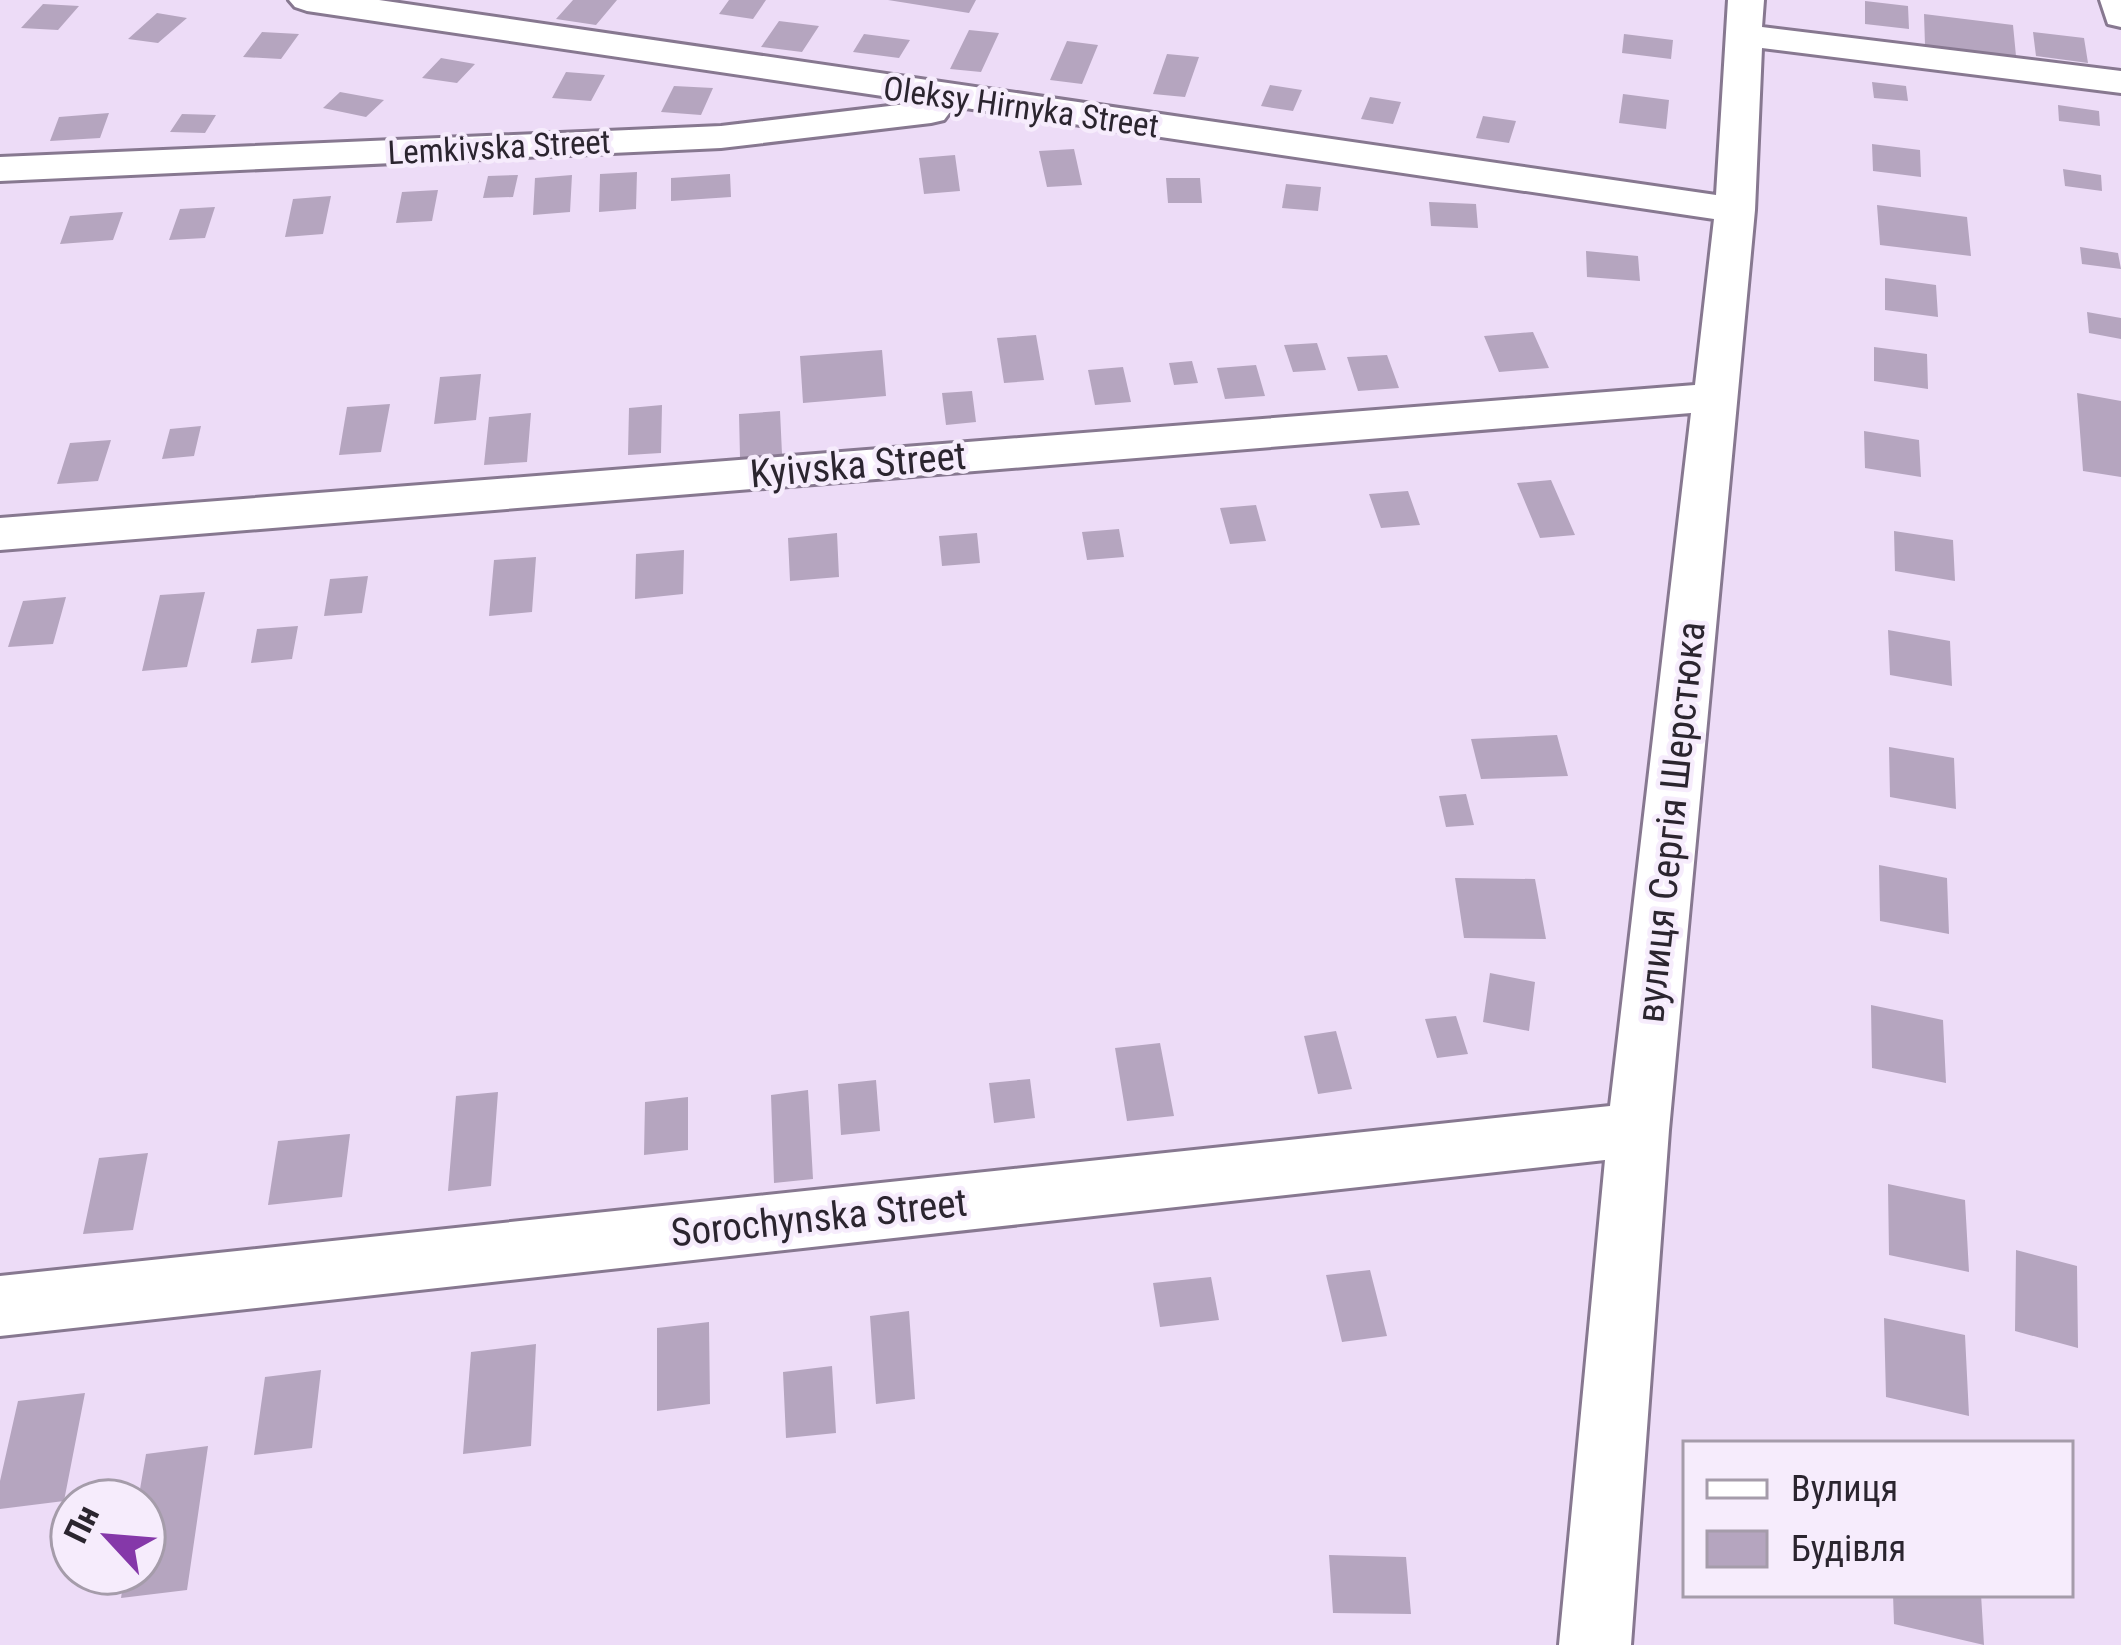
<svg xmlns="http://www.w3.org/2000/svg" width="2121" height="1645" viewBox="0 0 2121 1645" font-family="'Roboto Condensed',sans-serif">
	<rect width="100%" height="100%" fill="#eddcf7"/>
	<path fill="#b5a5bf" d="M573,0H617L596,25L556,19Z
		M729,0H766L753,19L719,14Z
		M888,0H976L969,13Z
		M1865,1L1908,6L1909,29L1865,24Z
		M43,4L79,6L58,30L21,28Z
		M157,13L187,18L158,43L128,39Z
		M1924,14L2013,25L2016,56L1925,45Z
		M779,21L819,26L802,52L761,47Z
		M969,30L999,33L981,72L950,69Z
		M262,32L299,34L281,59L243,57Z
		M2033,32L2084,38L2088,63L2036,56Z
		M864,34L910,40L899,58L853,52Z
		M1624,34L1673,40L1671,59L1622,53Z
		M1067,41L1098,45L1082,84L1050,80Z
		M1167,54L1199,57L1185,97L1153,94Z
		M441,58L475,64L457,83L422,78Z
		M566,72L605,75L591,101L552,98Z
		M1872,82L1906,86L1908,101L1874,98Z
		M1270,85L1302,90L1293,111L1261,106Z
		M674,86L713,88L701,115L661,112Z
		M340,92L384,100L366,117L323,108Z
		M1623,94L1669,100L1666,129L1619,123Z
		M1370,97L1401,102L1393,124L1361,119Z
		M2058,105L2099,111L2100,126L2059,121Z
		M109,113L100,138L50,141L59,117Z
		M182,114L216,115L205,133L170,132Z
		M1483,116L1516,121L1509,143L1476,138Z
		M1872,144L1920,150L1921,177L1873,171Z
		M1074,149L1082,185L1047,187L1039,151Z
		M955,155L960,191L924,194L919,158Z
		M2063,169L2101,175L2102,191L2065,186Z
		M637,172L636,209L599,212L600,174Z
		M730,174L731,197L671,201V178Z
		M518,175L513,197L483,198L488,176Z
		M572,175L570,212L533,215L535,178Z
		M1166,178H1200L1202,203H1168Z
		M1286,184L1321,187L1318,211L1282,208Z
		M438,190L432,221L396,223L402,192Z
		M331,196L323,234L285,237L293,199Z
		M1429,202L1476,204L1478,228L1431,226Z
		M1877,205L1967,217L1971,256L1880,245Z
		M215,207L205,238L169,240L180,209Z
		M123,212L113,240L60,244L70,216Z
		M2080,247L2118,253L2121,269L2082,264Z
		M1586,251L1638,256L1640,281L1587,277Z
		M1885,278L1936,285L1938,317L1885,310Z
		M2087,312L2121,318V339L2089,333Z
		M1533,332L1549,368L1499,372L1484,336Z
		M1036,335L1044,380L1004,383L997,338Z
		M1317,343L1326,370L1293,372L1284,345Z
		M1874,347L1927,354L1928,389L1874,381Z
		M882,350L886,396L803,403L800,356Z
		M1387,355L1399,388L1358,391L1347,357Z
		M1192,361L1198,383L1174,385L1169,363Z
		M1256,365L1265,396L1225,399L1217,368Z
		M1123,367L1131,402L1095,405L1088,370Z
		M481,374L476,420L434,424L440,377Z
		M972,391L976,422L946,425L942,393Z
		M2077,393L2121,401V477L2083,471Z
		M390,404L381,452L339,455L347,407Z
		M662,405L661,453L628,455L629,408Z
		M780,411L782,454L740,458L739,414Z
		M531,413L527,462L484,465L489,417Z
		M201,426L194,456L162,459L170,429Z
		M1864,431L1919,440L1921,477L1865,468Z
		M111,440L98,481L57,484L70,443Z
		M1551,480L1575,535L1540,538L1517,483Z
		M1408,491L1420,525L1381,528L1369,494Z
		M1256,505L1266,541L1230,544L1220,508Z
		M1119,529L1124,557L1087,560L1082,532Z
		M1894,531L1953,540L1955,581L1895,571Z
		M837,533L839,577L790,581L788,538Z
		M977,533L980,563L942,566L939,536Z
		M684,550L683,594L635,599L636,554Z
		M536,557L532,612L489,616L494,560Z
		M368,576L362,613L324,616L330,579Z
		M205,592L187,667L142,671L160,595Z
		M66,597L53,644L8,647L23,601Z
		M298,626L292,659L251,663L257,629Z
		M1888,630L1950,641L1952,686L1890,675Z
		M1557,735L1568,776L1481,779L1471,739Z
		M1889,747L1954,758L1956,809L1890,797Z
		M1466,794L1474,825L1446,827L1439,796Z
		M1879,865L1947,878L1949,934L1880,921Z
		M1455,878L1535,879L1546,939L1464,938Z
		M1490,973L1535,982L1529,1031L1483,1022Z
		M1871,1005L1943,1020L1946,1083L1872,1068Z
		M1456,1016L1468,1054L1437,1058L1425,1019Z
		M1336,1031L1352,1089L1318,1094L1304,1036Z
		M1160,1043L1174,1116L1127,1121L1115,1048Z
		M1030,1079L1035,1118L994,1123L989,1083Z
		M876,1080L880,1131L841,1135L838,1084Z
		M808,1090L813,1179L774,1183L771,1095Z
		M498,1092L491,1186L448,1191L456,1096Z
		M688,1097V1150L644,1155L645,1102Z
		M350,1134L342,1197L268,1205L278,1141Z
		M148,1153L133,1230L83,1234L99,1158Z
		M1888,1184L1965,1200L1969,1272L1889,1255Z
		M2016,1250L2077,1266L2078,1348L2015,1331Z
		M1370,1270L1387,1336L1342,1342L1326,1275Z
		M1211,1277L1219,1320L1160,1327L1153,1283Z
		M909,1311L915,1399L876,1404L870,1316Z
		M1884,1318L1965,1335L1969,1416L1886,1397Z
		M709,1322L710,1404L657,1411V1328Z
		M536,1344L531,1446L463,1454L471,1352Z
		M832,1366L836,1433L786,1438L783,1372Z
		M321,1370L312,1448L254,1455L265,1377Z
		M85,1393L64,1501L0,1509V1481L18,1401Z
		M208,1446L187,1590L121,1598L125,1573H144V1501H138L146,1454Z
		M1329,1555L1406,1557L1411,1614L1333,1613Z
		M1893,1594H1981L1984,1645L1894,1624Z"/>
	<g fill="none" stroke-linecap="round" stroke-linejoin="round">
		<g stroke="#877890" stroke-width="6">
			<path id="minor" d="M289,0H379L1716,195L1728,0H1764L1762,27L2121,71V93L1762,48L1755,210L1669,1130L1631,1645H1559L1605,1160L0,1336V1276L1610,1106L1691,413L0,550V518L1695,385L1714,219L945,105L950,112L944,120L931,123L721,148L0,181V157L721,126L923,102L307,11L295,7Z
				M2100,0H2121V27L2108,24Z"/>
		</g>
		<use href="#minor" fill="#fff" fill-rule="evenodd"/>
	</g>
	<g text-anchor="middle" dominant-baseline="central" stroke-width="9" stroke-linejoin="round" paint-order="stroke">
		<g font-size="33" fill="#2b252f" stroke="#f6ecfc">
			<text transform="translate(1021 107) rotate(8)">Oleksy Hirnyka Street</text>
			<text transform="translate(499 147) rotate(-3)">Lemkivska Street</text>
		</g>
		<g font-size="39" fill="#2b252f" stroke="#f6ecfc">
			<text transform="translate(858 465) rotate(-5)">Kyivska Street</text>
			<text transform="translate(1671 822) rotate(-84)">вулиця Сергія Шерстюка</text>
			<text transform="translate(819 1218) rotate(-6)">Sorochynska Street</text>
		</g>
	</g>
	<rect x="1683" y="1441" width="390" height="156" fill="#f6ecfc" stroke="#a59caa" stroke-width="3"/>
	<rect x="1707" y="1480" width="60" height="18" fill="#ffffff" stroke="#a59caa" stroke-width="3"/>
	<text x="1791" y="1501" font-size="36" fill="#2b252f">Вулиця</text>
	<rect x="1707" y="1531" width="60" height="36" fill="#b5a5bf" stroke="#a59caa" stroke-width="3"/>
	<text x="1791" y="1561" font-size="36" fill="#2b252f">Будівля</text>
	<g transform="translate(108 1537) rotate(296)"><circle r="57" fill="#f6ecfc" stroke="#a59caa" stroke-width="3"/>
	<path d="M0-9L21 45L0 30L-21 45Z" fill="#8538a9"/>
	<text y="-18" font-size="33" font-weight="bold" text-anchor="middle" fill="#2b252f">Пн</text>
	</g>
</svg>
